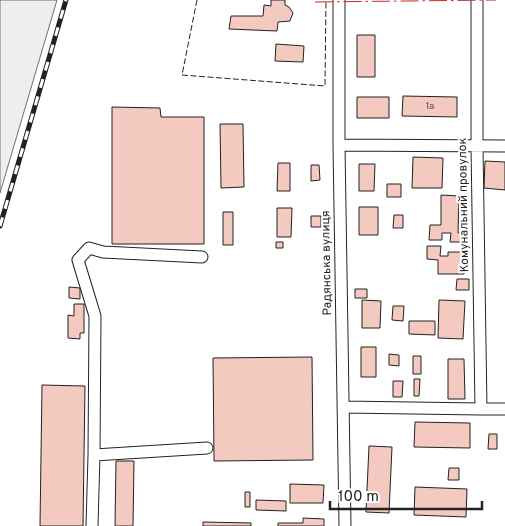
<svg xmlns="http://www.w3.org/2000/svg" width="505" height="526" viewBox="0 0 505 526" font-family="Overpass,sans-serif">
	<rect width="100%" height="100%" fill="#fff"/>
	<path fill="#eee" stroke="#6f6f6f" d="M0,0H57L0,193Z"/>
	<path fill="#f3c9c0" stroke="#222" d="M271,0H285V5L289,7L293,13L290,21L278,22L277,31L229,29L231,16H263L264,5L271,6Z
		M357,35H375V77H357Z
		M276,44L304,46L303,62L275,61Z
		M403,96L457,97V117L402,116Z
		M357,97H389V118H357Z
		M112,107L160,108L161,117H204V244H112Z
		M220,124H243L244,187L221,188Z
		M413,157L443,158L442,188H412Z
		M485,161L505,162V190L484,188Z
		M278,163H290V191H277Z
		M359,164H375L374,191H359Z
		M311,165H319L320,180L311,181Z
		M387,184H401V197H387Z
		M441,195L459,196L458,233H465V242H450L451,233H442V240H429L430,225H441Z
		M359,207H378V235H359Z
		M277,208H292L291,237H277Z
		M223,212H233V245H223Z
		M394,215H403V228H393Z
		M311,216H321V227H311Z
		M276,242H283V248H276Z
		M427,246H441L440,256H448V252H464V274H438V260L427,259Z
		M457,279H469V290H456Z
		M69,287L80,288V299L69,298Z
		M355,289H367V298H355Z
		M362,300L381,301L380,328H362Z
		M439,300L465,301L463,339L438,338Z
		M74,304H84V333H80V339L68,338V315L74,316Z
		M393,306H404L403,321L392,320Z
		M409,321H435V335L409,334Z
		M361,347H376V377H361Z
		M389,354L399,355V366L389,365Z
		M413,356H421V374H413Z
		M312,357L313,460L214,461L213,358Z
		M448,359H464L465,399H448Z
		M414,379H420L419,396H414Z
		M393,381H403L402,397H393Z
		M42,385L85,386L83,526H40Z
		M415,422L470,423V448L414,447Z
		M489,434H497V449H488Z
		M369,446L392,447L389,513L366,512Z
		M116,461H134L133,526H115Z
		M449,468H459V480H448Z
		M290,484L324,485L323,503H290Z
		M415,487L467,489L466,517L414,515Z
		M245,492H250V507H245Z
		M256,500L286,501V511L256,510Z
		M303,518L324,519V526H278V523H303Z
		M203,522L251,523V526H203Z"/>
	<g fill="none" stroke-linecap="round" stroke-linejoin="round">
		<g stroke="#222" stroke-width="13">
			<path id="minor" d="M339,0V145L345,526
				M477,0V146L481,409H505
				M339,145L505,146
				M202,257L103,252L89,248L78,260L95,316L94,455L207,448
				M343,407L481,409
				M92,526L94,455"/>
		</g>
		<use href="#minor" stroke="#fff" stroke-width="11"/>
		<g stroke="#222" stroke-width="5">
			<path id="rail" d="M0,226L66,0"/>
		</g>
		<use href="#rail" stroke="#fff" stroke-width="3" stroke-dasharray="9" stroke-linecap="butt"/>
		<path stroke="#222" stroke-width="1" stroke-dasharray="6 2.5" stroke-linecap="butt" d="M197,0L182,75L325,86L326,0"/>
		<path stroke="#c62828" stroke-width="1" stroke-dasharray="18 4 2.5 4" stroke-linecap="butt" d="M315,2L496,0"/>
	</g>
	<g text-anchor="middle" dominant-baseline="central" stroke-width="4" stroke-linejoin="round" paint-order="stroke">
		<g font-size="10" fill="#564c4a">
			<text x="430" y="106">1а</text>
		</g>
		<g font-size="12" fill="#222" stroke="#fff">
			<text transform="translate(464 205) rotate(-91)">Комунальний провулок</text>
			<text transform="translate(327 263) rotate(-91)">Радянська вулиця</text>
		</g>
	</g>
	<path d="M330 501v8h152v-8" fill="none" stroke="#222222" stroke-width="2.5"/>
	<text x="338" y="501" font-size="15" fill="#222222" stroke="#ffffff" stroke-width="4" paint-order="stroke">100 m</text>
</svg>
